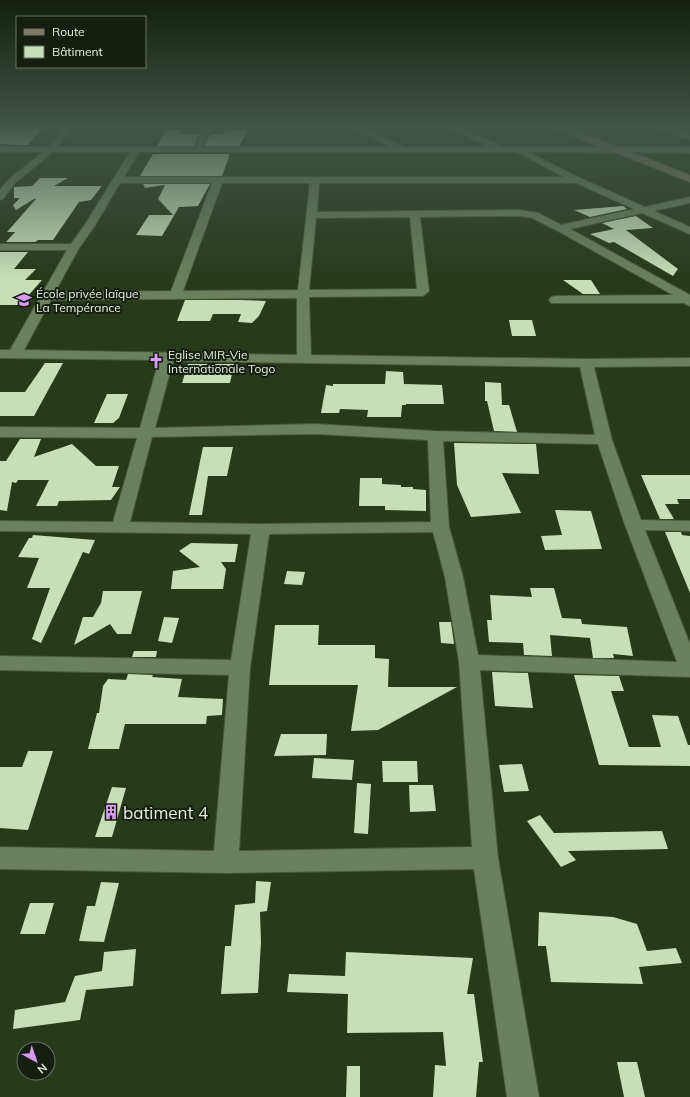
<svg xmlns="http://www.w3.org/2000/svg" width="690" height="1097" viewBox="0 0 690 1097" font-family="Mulish,sans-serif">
	<rect width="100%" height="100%" fill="#273a1a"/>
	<path fill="#2d451e" d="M0,125H64L48,147H0Z"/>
	<path fill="#c6dfb8" d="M0,125H45L28,145H19L0,144Z
		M166,130H181L179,134H199L194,146H157Z
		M226,130H248L239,146H205L210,134H224Z
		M153,154H230L222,176H140Z
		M40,178H68L54,186H102L91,200L79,202L53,240H38L35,242H6L15,232H7L36,199H34L16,210L13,205L20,198H14V187L32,186Z
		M143,184H210L198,206L179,207L162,236L136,235L149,215H173L158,199L165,185L144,188L145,187Z
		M623,206L627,209L590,217L574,210Z
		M636,216L653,228L626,230L678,269L673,276L614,242L609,243L590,234L614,229L602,223Z
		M0,252H28L14,269H36L25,280H42L20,305H0Z
		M563,280H591L600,294H583Z
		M185,300H240L266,301L259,316L252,323L238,322L241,314H213L210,321H177Z
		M509,320H532L536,336H512Z
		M45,363H63L34,416H0V392H25Z
		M188,364H234L230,383H182Z
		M386,371L403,372L404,384L442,385L444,404H406V405H402L401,417H367L368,410L340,409L339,413H321L326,385L333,386V384H385Z
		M485,382L501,383L502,405H509L517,432L494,431L487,401H485Z
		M107,394H128L119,418L113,423H94Z
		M20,439H41L34,457L72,444L96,466H119L112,487H120L111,500L59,501L57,506H36L49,480H18L16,483L12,482L7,511L0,510V461H6Z
		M454,443L536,444L539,474L502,473L521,513L471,517L457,485Z
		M203,447H233L227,476H208L202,515H189Z
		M641,475H690V499H677L679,504H665L674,519H660Z
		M360,478H382V484L401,485V487H413V489L426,490V511L385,510V506H359Z
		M555,510L591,511L602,549L545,550L541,536L562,535Z
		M665,532H681L682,535L690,536V593Z
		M33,535L95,540L89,554L83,552L41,643L32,639L50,588H27L39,558L18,557L29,538H32Z
		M191,543L238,544L235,562H221L226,569L223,589H171L173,571L200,567L179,551Z
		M287,571L305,572L302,585L284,584Z
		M530,588H554L562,618L581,619L582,624L627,627L633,656L613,654L614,658H593L590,638L550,635L552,656L524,655L523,643L489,642L487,620H492L490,595L532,597Z
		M103,591H142L131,634H117L110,624L74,645L83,617H93L101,603Z
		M164,617L179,618L172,643L158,641Z
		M439,622H451L454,644L441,643Z
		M275,625H319L318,645H375V658L389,659L388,687H457L378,730L351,731L358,685H269Z
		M134,651H157L156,657H132Z
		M492,672L528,673L533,708L495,706Z
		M128,674L153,675L152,677L182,679L178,697L223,699L222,715L207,716L206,724H125L119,749H88L97,713H99L103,686L108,679L126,680Z
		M574,675L619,676L624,691H611L629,747H661L652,715L678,716L688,745H690V766L599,765Z
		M281,734H327L326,755L274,756Z
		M28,751H53L28,830L0,828V767H22Z
		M314,758L354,760L352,780L312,778Z
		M382,761H417L418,782H383Z
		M522,764L529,791L504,792L499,765Z
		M357,783L371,784L368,834L354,833Z
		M409,785H433L436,811L410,812Z
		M112,787L126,788L112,837H95Z
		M540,815L554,833L662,831L668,849L568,851L576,860L561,867L527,821Z
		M256,881L271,882L267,911L260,912L261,942L258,993L221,994L225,946H231L235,905L255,903Z
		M101,882L119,883L104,942L79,941L87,906H95Z
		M30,903H54L45,934H20Z
		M539,912L613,917L637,924L647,951L676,948L682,963L639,967L643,984L551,982L546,946H538Z
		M136,949L133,986L86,990L80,1020L13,1029L15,1010L65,1002L75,976L102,971L104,952Z
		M346,952L473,958L467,994H474L483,1062H479L476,1097H433L435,1065L446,1066L443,1032L347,1033L348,994L287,992L289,974L345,976Z
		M617,1062H637L645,1097H624Z
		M347,1066H360V1097H346Z"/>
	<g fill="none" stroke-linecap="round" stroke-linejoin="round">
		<g stroke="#47573b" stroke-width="2">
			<path id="street" d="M67,125H75L57,147H195L205,125H213L203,147H391L347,125H358L404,147H489L443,125H454L499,145L500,147H690V153L528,152L580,178L645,207L690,197V203L654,211L690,227V234L642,213L570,229L690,295V306L684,303H551L549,300L551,297L555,296L673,295L556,230L532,218L519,216L420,217L429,291L423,296L309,297L311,355L586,359L690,358V366L594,367L612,440L641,520L690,521V531L645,530L690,644V677L480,670L498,858L539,1097H507L474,869L226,873L0,869V847L214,851L229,675L0,670V656L231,660L251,534L0,531V521L113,522L137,438L0,437V427L140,428L159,360L0,358V350H10L67,250H0V244H71L84,226L130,152H53L15,183L3,199L0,200V190L9,179L43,152H0V146L49,147ZM139,152H517L564,177H124ZM120,183H212L171,291L55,292L79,248L94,227ZM222,183H310L298,290L183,291ZM319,183H576L634,209L561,225L538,213L519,210L317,212ZM410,217L417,289L309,290L316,218ZM297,298V355L24,350L51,300ZM173,361L580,367L595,435L435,431L315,424L155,428ZM315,434L428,440L431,522L261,524L130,522L152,437ZM443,441L598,444L625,525L677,662L478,655L463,577L449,527ZM433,532L445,577L459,662L472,847L239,851L250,668L269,534Z
				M649,125H661L690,135V140Z"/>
		</g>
		<g stroke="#47573b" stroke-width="2">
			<path id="secondary" d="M548,125H562L690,175V182L550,127Z"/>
		</g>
		<use href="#street" fill="#6a815d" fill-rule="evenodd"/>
		<use href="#secondary" fill="#817b64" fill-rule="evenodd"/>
	</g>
	<linearGradient id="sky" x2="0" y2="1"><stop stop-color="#15200e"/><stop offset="0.45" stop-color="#415549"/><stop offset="1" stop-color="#415549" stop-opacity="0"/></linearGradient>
	<rect width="690" height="279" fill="url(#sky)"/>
	<defs>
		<g id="school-bare" transform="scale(1.2)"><path d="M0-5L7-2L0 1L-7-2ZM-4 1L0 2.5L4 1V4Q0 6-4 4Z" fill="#d99af7" stroke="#151e10" stroke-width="2.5" paint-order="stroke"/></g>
		<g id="church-bare" transform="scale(1.2)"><path d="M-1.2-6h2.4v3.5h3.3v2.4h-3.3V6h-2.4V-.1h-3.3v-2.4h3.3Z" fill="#d99af7" stroke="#151e10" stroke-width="2.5" paint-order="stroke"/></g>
		<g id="building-bare" transform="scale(1.2)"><path d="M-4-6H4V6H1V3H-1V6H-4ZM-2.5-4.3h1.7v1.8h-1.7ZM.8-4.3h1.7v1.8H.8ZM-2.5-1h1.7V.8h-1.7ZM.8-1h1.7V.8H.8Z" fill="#d99af7" stroke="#151e10" stroke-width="2.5" paint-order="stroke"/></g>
	</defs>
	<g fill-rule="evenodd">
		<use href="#school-bare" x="24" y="300"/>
		<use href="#church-bare" x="156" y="361"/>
		<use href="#building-bare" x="111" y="812"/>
	</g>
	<g text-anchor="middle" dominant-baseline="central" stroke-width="4" stroke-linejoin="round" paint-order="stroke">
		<g font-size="12" fill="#e5f1de" stroke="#151e10" text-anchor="start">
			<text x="36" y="293">École privée laïque<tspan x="36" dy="14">La Tempérance</tspan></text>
			<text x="168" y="354">Eglise MIR-Vie<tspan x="168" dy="14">Internationale Togo</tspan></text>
		</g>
		<g font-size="17" fill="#e5f1de" stroke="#151e10" text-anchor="start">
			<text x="123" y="812">batiment 4</text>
		</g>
	</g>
	<rect x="16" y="16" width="130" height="52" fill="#151e10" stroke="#687262"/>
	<rect x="24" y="29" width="20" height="6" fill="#817b64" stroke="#687262"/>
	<text x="52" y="36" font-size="12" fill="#e5f1de">Route</text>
	<rect x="24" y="46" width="20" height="12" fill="#c6dfb8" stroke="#687262"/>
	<text x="52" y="56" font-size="12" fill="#e5f1de">Bâtiment</text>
	<g transform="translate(36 1061) rotate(140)"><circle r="19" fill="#151e10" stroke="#687262"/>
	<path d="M0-3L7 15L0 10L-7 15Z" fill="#d99af7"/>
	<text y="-6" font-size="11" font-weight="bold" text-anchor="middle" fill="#e5f1de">N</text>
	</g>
</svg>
